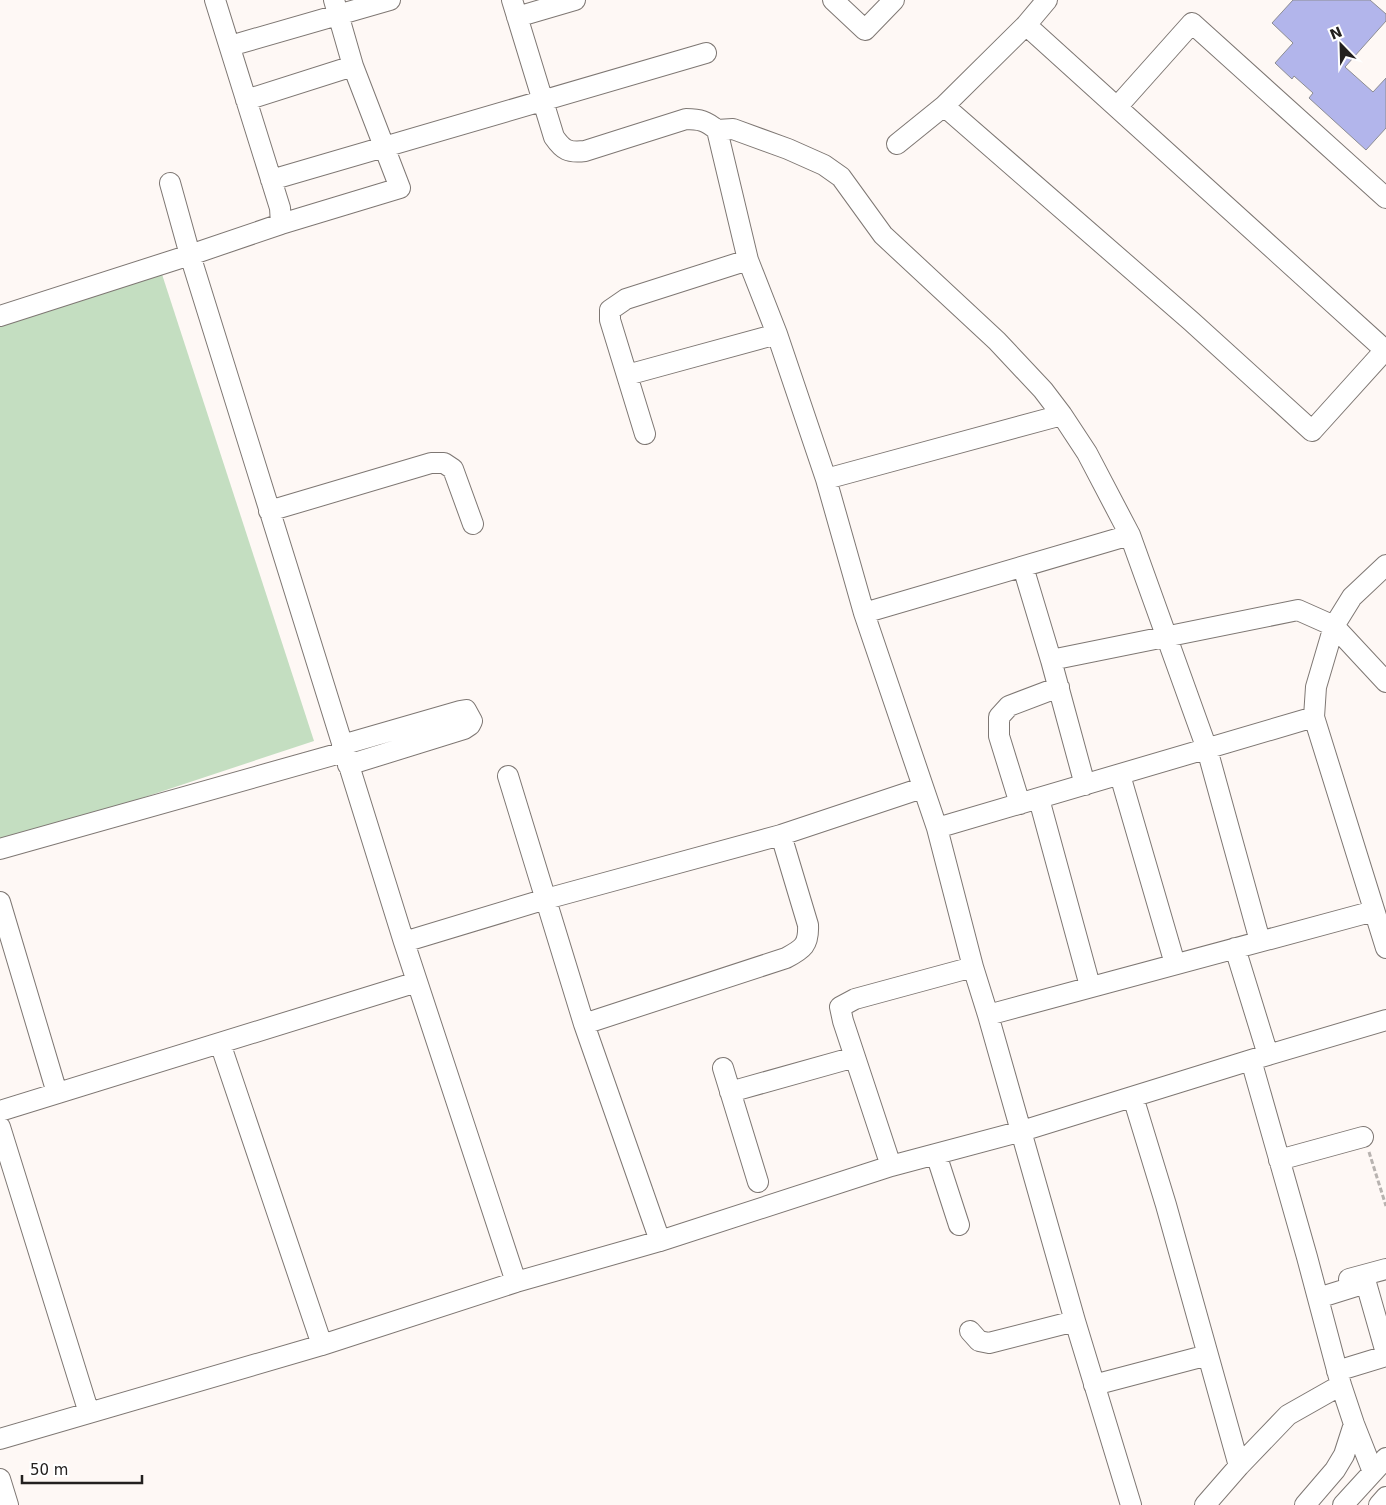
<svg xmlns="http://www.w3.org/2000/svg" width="1386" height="1505" viewBox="0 0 1386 1505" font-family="'DejaVu Sans',sans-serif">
	<rect width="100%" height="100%" fill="#fef8f5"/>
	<path fill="#c4dec1" d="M158,262L314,741L0,845V313Z"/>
	<path fill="#b2b5eb" stroke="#8c8d93" d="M1293,0H1370L1386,14V21L1345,67L1373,92L1386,78V128L1366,150L1309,98L1313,93L1294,76L1292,79L1275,63L1293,43L1272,23Z"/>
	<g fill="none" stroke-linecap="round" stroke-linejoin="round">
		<g stroke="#7e7773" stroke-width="22">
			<path id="minor" d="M215,0L280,208L281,224L400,188L353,66L334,0
				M512,0L554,137C563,150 568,153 585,151L686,119C700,119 706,121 717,130L748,260L777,334L826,479L864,613L937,828L973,967L988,1015L1075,1321L1131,1505
				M833,0L865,30L894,0
				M1047,0L1026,25L944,106L1191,321L1312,431L1386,349
				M517,17L575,0
				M1026,25L1385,350
				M230,46L390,0
				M246,100L353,66
				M1117,107L1192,23L1386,198
				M717,130L733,129L788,149L824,165L841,177L883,235L997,341L1043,390L1062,415
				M897,144L944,106
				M271,180L706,53
				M281,224L190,255L404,942L516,1282
				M0,316L190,255L170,183
				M627,375L777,334
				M645,434L610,320V310L626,299L748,260
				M826,479L1062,415L1087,453L1130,535L1207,749L1260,941
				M269,511L431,463H444L453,469L473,524
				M1023,567L1051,660
				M864,613L1130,535
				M1314,717L1316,687L1334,626L1352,597L1386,565
				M342,745L460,711L466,710L472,721L470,725L464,729L348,765
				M1120,775L1175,964
				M508,776L584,1024L660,1241
				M1085,785L1051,660L1298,610L1334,626L1386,682
				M1039,799L1090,986
				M1020,804L999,736V717L1009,706L1059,687
				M937,828L1314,717L1386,948
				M0,849L344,752
				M0,902L57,1093
				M404,942L546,899L781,835L922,788
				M1235,948L1268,1055
				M988,1015L1374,911
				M584,1024L786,958C803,949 809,945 808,925L781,835
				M220,1043L322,1345
				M1251,1060L1307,1257L1341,1385L1354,1424L1373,1472
				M723,1068L758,1182
				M730,1092L855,1057
				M1133,1097L1166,1205L1239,1466L1288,1415L1341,1385
				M0,1111L417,982
				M0,1127L89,1413
				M936,1154L959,1225
				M1279,1160L1363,1137
				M891,1166L843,1021L840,1007L855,999L973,967
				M1349,1279L1386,1269
				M1318,1298L1366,1283L1386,1353
				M970,1331L979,1341L989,1343L1075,1321
				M1337,1371L1386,1356
				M1094,1385L1208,1355
				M0,1439L322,1345L516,1282L660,1241L891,1166L1022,1131L1251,1060L1386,1020
				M0,1479L8,1505
				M1205,1505L1239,1466
				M1305,1505L1335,1470L1344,1455L1354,1424
				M1343,1505L1386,1458
				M1379,1505L1386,1497"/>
		</g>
		<path stroke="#b8b3b0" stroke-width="3" stroke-dasharray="5 2.5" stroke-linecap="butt" d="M1369,1152L1386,1206"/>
		<use href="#minor" stroke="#fff" stroke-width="20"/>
	</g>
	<g transform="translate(1341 45) rotate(337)" stroke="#ffffff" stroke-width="4" paint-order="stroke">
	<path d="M0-4L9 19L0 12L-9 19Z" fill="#23201f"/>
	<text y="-8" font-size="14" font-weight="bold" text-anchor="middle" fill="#23201f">N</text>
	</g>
	<path d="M22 1475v8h120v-8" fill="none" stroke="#23201f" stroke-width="2.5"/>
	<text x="30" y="1475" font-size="15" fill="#23201f" stroke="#ffffff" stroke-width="4" paint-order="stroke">50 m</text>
</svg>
